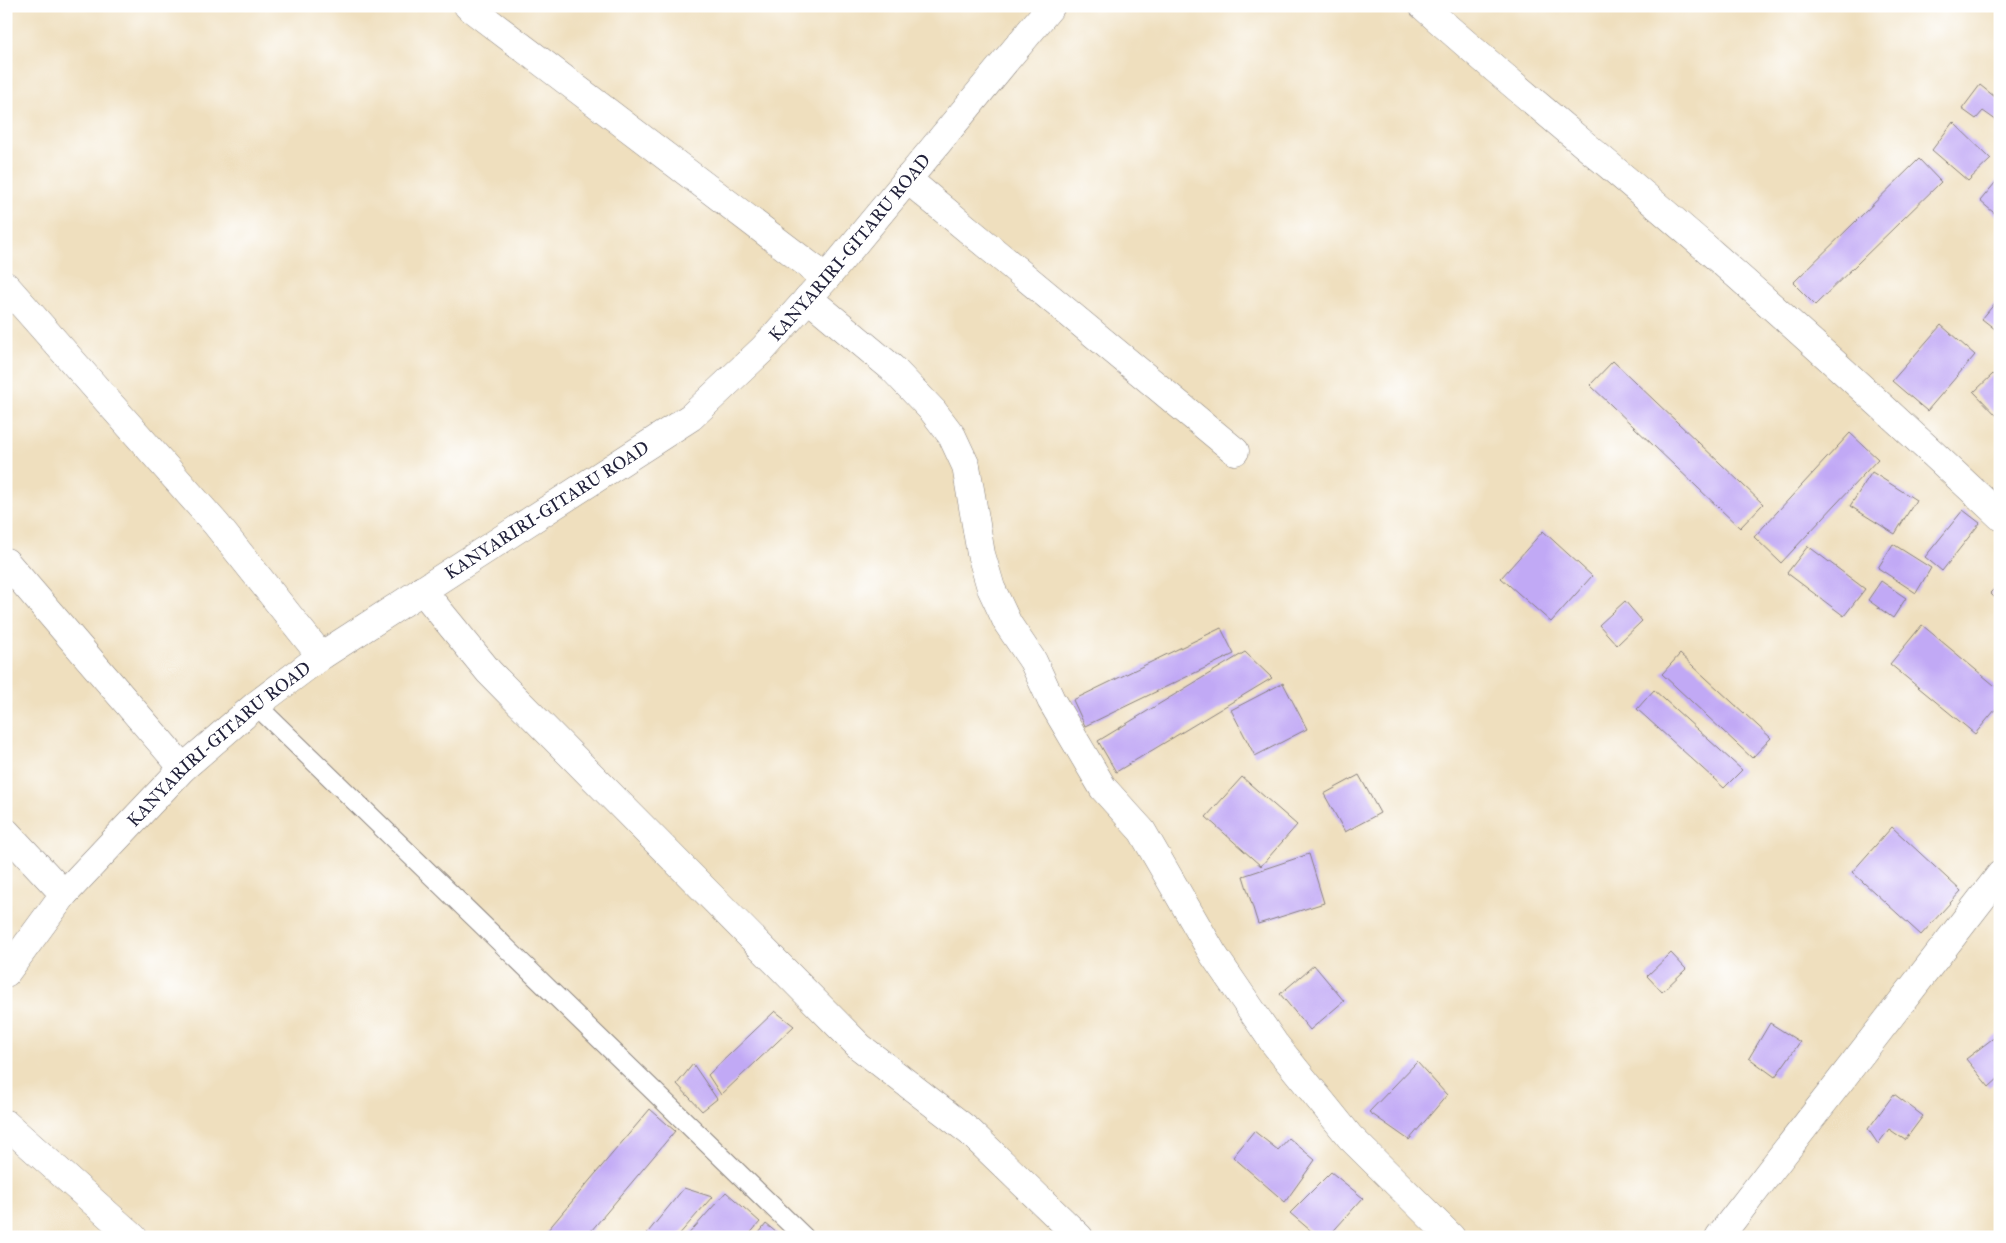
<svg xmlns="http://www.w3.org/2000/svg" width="2006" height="1243" viewBox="0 0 2006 1243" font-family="'IM FELL Great Primer',serif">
	<rect width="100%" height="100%" fill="#fff"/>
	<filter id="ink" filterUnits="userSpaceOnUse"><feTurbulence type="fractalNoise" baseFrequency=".02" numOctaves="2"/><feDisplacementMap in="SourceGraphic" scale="10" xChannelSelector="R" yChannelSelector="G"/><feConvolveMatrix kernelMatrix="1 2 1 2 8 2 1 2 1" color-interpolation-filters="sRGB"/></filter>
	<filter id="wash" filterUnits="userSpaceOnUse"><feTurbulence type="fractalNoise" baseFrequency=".0096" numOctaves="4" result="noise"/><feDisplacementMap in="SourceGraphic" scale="20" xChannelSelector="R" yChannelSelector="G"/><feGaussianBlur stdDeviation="1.12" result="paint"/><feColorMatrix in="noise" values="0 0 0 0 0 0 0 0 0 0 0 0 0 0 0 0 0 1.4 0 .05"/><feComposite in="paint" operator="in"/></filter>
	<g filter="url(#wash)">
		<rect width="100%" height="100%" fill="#efdfbe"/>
		<g id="blocks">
			<path fill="#c1a9f5" d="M1980,85L2000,101V123L1983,111L1976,119L1962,109Z
				M1953,122L1991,159L1968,181L1932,150Z
				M1919,159L1941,182L1815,305L1793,283Z
				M2000,177V218L1980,201Z
				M2000,297V333L1982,319Z
				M1941,325L1975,355L1927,411L1892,381Z
				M1613,361L1763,504L1740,528L1590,385Z
				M1993,374L2000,380V419L1974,392Z
				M1850,433L1878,459L1781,563L1754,537Z
				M1872,472L1916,500L1895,534L1850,506Z
				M1963,510L1980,523L1942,571L1925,557Z
				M1543,531L1592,576L1551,622L1501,578Z
				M1893,544L1931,568L1916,593L1878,568Z
				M1808,546L1865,589L1844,616L1787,573Z
				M1881,581L1906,598L1893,618L1868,600Z
				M2000,583V603L1990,593Z
				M1625,601L1642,621L1617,645L1599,625Z
				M1922,625L2000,690V704L1975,734L1890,664Z
				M1221,628L1234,654L1085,726L1073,700Z
				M1245,652L1272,678L1116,772L1098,741Z
				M1680,654L1771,738L1752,758L1662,674Z
				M1283,683L1307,729L1255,756L1231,710Z
				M1654,690L1742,770L1724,788L1637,709Z
				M1359,775L1380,813L1345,832L1324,794Z
				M1242,777L1297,825L1261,866L1206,817Z
				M1892,827L1961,891L1921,935L1852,872Z
				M1309,854L1324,903L1258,924L1243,876Z
				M1671,953L1686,969L1662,992L1647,976Z
				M1314,965L1344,1001L1310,1030L1280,994Z
				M775,1011L794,1026L721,1095L708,1075Z
				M1770,1023L1800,1042L1775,1077L1749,1058Z
				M2000,1033V1077L1989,1087L1966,1059Z
				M1417,1062L1447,1095L1409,1140L1369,1112Z
				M693,1064L717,1099L702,1111L677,1084Z
				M1894,1094L1923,1116L1905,1140L1889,1129L1878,1144L1868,1129Z
				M650,1109L675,1131L586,1237H542Z
				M1254,1131L1278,1150L1289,1138L1315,1160L1285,1202L1233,1157Z
				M1331,1172L1363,1198L1328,1237H1318L1290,1213Z
				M684,1188L712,1197L677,1237H644Z
				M726,1192L760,1222L747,1237H686Z
				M766,1224L782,1237H756Z"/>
		</g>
	</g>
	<g filter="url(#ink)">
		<use href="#blocks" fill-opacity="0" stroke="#88807c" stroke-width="1"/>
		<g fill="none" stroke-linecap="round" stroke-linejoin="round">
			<g stroke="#88807c" stroke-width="21">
				<path id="lane" d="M256,705L804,1237"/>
			</g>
			<g stroke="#88807c" stroke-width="29">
				<g id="street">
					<path d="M468,6L826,278"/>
					<path d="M1423,6C1518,91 1618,171 1714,255C1811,340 1906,428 2000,516"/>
					<path d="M907,179L1235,451"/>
					<path d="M6,286L216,524L321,656"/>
					<path d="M808,298L892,368L933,411L952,436L966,466L981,554L991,588L1008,624L1033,661L1051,700L1103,788L1142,831L1213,954L1274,1043L1350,1137L1451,1237"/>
					<path d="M6,562L183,768"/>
					<path d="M422,590L489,672L860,1047L970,1132L1079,1237"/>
					<path d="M6,832L64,894"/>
					<path id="s1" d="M6,973L64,894L183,768L256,705L321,656L691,417L763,349L826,278L1051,6"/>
					<path d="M6,1124L133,1237"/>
					<path d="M1719,1237L2000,875"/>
				</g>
			</g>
			<use href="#lane" stroke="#fff" stroke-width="19"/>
			<use href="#street" stroke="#fff" stroke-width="28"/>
		</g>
	</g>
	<g text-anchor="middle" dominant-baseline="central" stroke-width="4.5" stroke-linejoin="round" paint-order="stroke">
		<g font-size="18" fill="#22223b" stroke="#fff">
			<text stroke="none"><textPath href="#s1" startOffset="1122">KANYARIRI-GITARU ROAD</textPath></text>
			<text stroke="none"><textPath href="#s1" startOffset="718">KANYARIRI-GITARU ROAD</textPath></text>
			<text stroke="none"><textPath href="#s1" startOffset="314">KANYARIRI-GITARU ROAD</textPath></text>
		</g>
	</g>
	<rect width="2006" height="1243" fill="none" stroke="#fff" stroke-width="25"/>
</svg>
